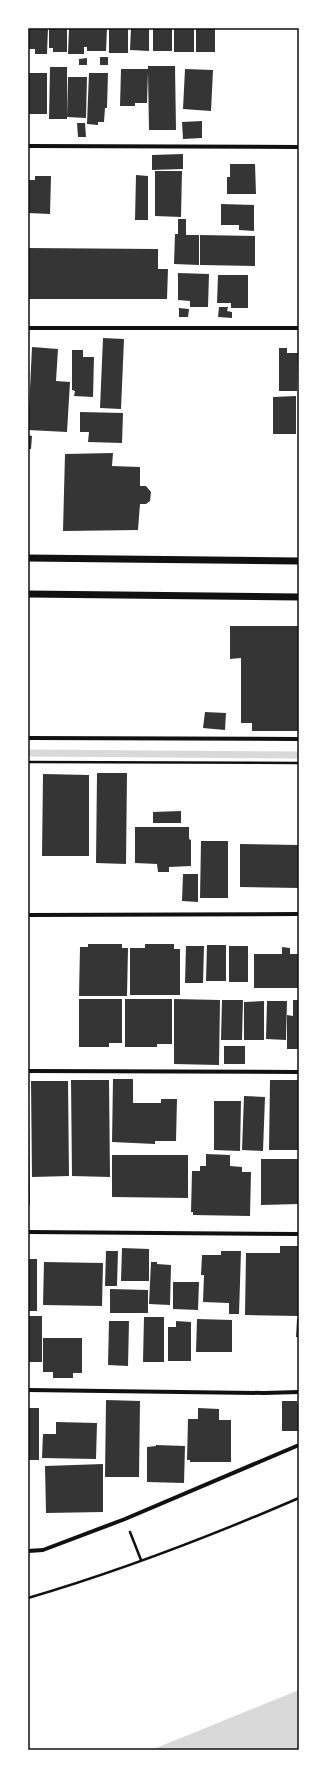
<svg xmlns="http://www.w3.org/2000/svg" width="327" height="1778" viewBox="0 0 327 1778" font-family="'Fira Sans Condensed',sans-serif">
	<rect width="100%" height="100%" fill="#fff"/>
	<path fill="#d9d9d9" d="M299,1690V1750H151Z"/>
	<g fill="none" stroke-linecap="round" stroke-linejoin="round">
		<path stroke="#d9d9d9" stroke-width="7" d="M28,753L299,755"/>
	</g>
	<path fill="#353535" d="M29,28H48L47,54H35V49H28Z
		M49,28H67V52H53V48H49Z
		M69,28H107L106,51H87V47H84V54H68Z
		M109,28H128V53H109Z
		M131,28H149V51L130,50Z
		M153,28H172V51H153Z
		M174,28H194V52H174Z
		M196,28H215V52H196Z
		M100,57H108V65H100Z
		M87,58V65H79V59Z
		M148,66H175L176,130H149L148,72L147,103H135V106H120L121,69H148Z
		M50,67H67V119H49Z
		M185,69L213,70L211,111L183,109Z
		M29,73H47V114H29Z
		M89,73H108L107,108H105L104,122H98V125L87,124Z
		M68,77H87L86,118L67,117Z
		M202,121V138L183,139L182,122Z
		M77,123H85L86,137H78Z
		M183,154V169L152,170V155Z
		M230,164H255L256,194H227V177H230Z
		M155,171H182L181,217L155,216Z
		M136,175L148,176V220H135Z
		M35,176H51L50,214L28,213V180H35Z
		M221,204L254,205V231L239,230V225H221Z
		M178,219H186V235H199V265L174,264L175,234H178Z
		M200,235L255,236V266L200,265Z
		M28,248L158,249V269H168L167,299H28Z
		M178,273L209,274L208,307H190V301L178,300Z
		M218,275H248V308H231V303H217Z
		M219,307H228L227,311L232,312V318L218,317Z
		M179,308L189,309L188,317H179Z
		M103,338L124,339L121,409L100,408Z
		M32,347L58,349L56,381L70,382L67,432L28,430Z
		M279,348H287V353H298L297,391H279Z
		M72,350H83V357H94L93,397L74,396L75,391L72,390Z
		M296,396V434H273V397Z
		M80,412L123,413L122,443L88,442L89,432H80Z
		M28,435L32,436L31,449H28Z
		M113,453L112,466L140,467V486H146L151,492L150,501L146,504H140L138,530L63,531L65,454Z
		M230,626H299V731H252V723H241V658L230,659Z
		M205,712L226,713L225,730L203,728Z
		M97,773H127L126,864L96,863Z
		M43,774L89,775V856H42Z
		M181,811V823H153V812Z
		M135,827H189V839L191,840V866L169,867V872H158L157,864L135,863Z
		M201,841H228V898H200Z
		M240,844L299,845V888L240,887Z
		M183,874H198V902L182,901Z
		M88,944H122V948H128L127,996H79L80,947H88Z
		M145,944H174V949H180V995H130V948H145Z
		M207,945H226V981H206Z
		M186,946H204L203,983H185Z
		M229,946H248V982H229Z
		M282,947L290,948V954H299V988H254V954H282Z
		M79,999H122V1043H109V1047H79Z
		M125,999H172V1044H157V1047H125Z
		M174,999L220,1000L219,1065L174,1064Z
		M222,1000H243L242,1040H221Z
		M293,1000H299V1049H287V1015L293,1016Z
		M264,1001V1040H244V1002Z
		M267,1001H287L286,1040L266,1039Z
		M224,1046H245V1064H224Z
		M113,1079H133V1103H161V1099H177L176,1141H155V1144L112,1142Z
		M71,1080H109L110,1177L72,1176Z
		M270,1080H299V1150H269Z
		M31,1081H68L69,1176L32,1177Z
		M244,1096L265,1097L263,1151L242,1150Z
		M214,1101H241L240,1151L214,1150Z
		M28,1105H29L30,1205H28Z
		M206,1154L230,1155V1166L242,1167V1172H251L250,1216L193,1215V1212H191L192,1171H200V1166H206Z
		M112,1155H188V1198L112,1197Z
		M261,1159H299V1204L261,1205Z
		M280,1246H299V1316L245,1315L246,1253H280Z
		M122,1248L149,1249V1281H121Z
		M106,1251H118L117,1286H105Z
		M221,1251H241L239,1314H229V1303L203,1302L204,1275H201L202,1255H221Z
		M28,1259H37V1311H28Z
		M44,1262L103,1263L102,1306L43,1305Z
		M151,1262H157V1264L171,1265L170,1305L149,1304Z
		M173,1282H199L198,1310L173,1309Z
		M110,1289L148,1290V1313H110Z
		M28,1316H42V1362H28Z
		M144,1317H164V1362H143Z
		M197,1319L232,1320V1352H196Z
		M297,1319H299V1337H296Z
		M109,1321H129L128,1366L108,1365Z
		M176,1321L191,1322V1361H168V1327H176Z
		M43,1338H82V1373H73V1378H53V1372H43Z
		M106,1400L140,1401L139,1477H105Z
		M282,1401H297V1404H299V1431H282Z
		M28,1408H39V1460H28Z
		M198,1408L219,1409V1420H231V1462H190V1460H187L188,1419H198Z
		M56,1422L97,1423L96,1459L42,1458L43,1434H56Z
		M156,1445L185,1446L184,1483L147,1482V1447L156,1446Z
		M103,1464V1512L46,1513L45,1466Z"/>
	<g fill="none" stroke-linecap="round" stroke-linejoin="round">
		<path stroke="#111" stroke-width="2.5" d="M28,762L299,763
			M130,1532L141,1560
			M28,1598C120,1571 211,1536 299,1498"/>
		<path stroke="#111" stroke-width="4" d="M28,146L299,147
			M28,328H299
			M28,738L299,739
			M28,915L299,914
			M28,1071L299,1072
			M28,1232L299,1234
			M28,1390L264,1393L299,1392
			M28,1551L43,1550L125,1519L299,1445"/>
		<path stroke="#111" stroke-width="7" d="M28,558L299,561
			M28,594L299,597"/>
	</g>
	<rect width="327" height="1778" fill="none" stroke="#ffffff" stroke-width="58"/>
	<rect x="29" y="29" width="269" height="1720" fill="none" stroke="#111" stroke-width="1.5"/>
</svg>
